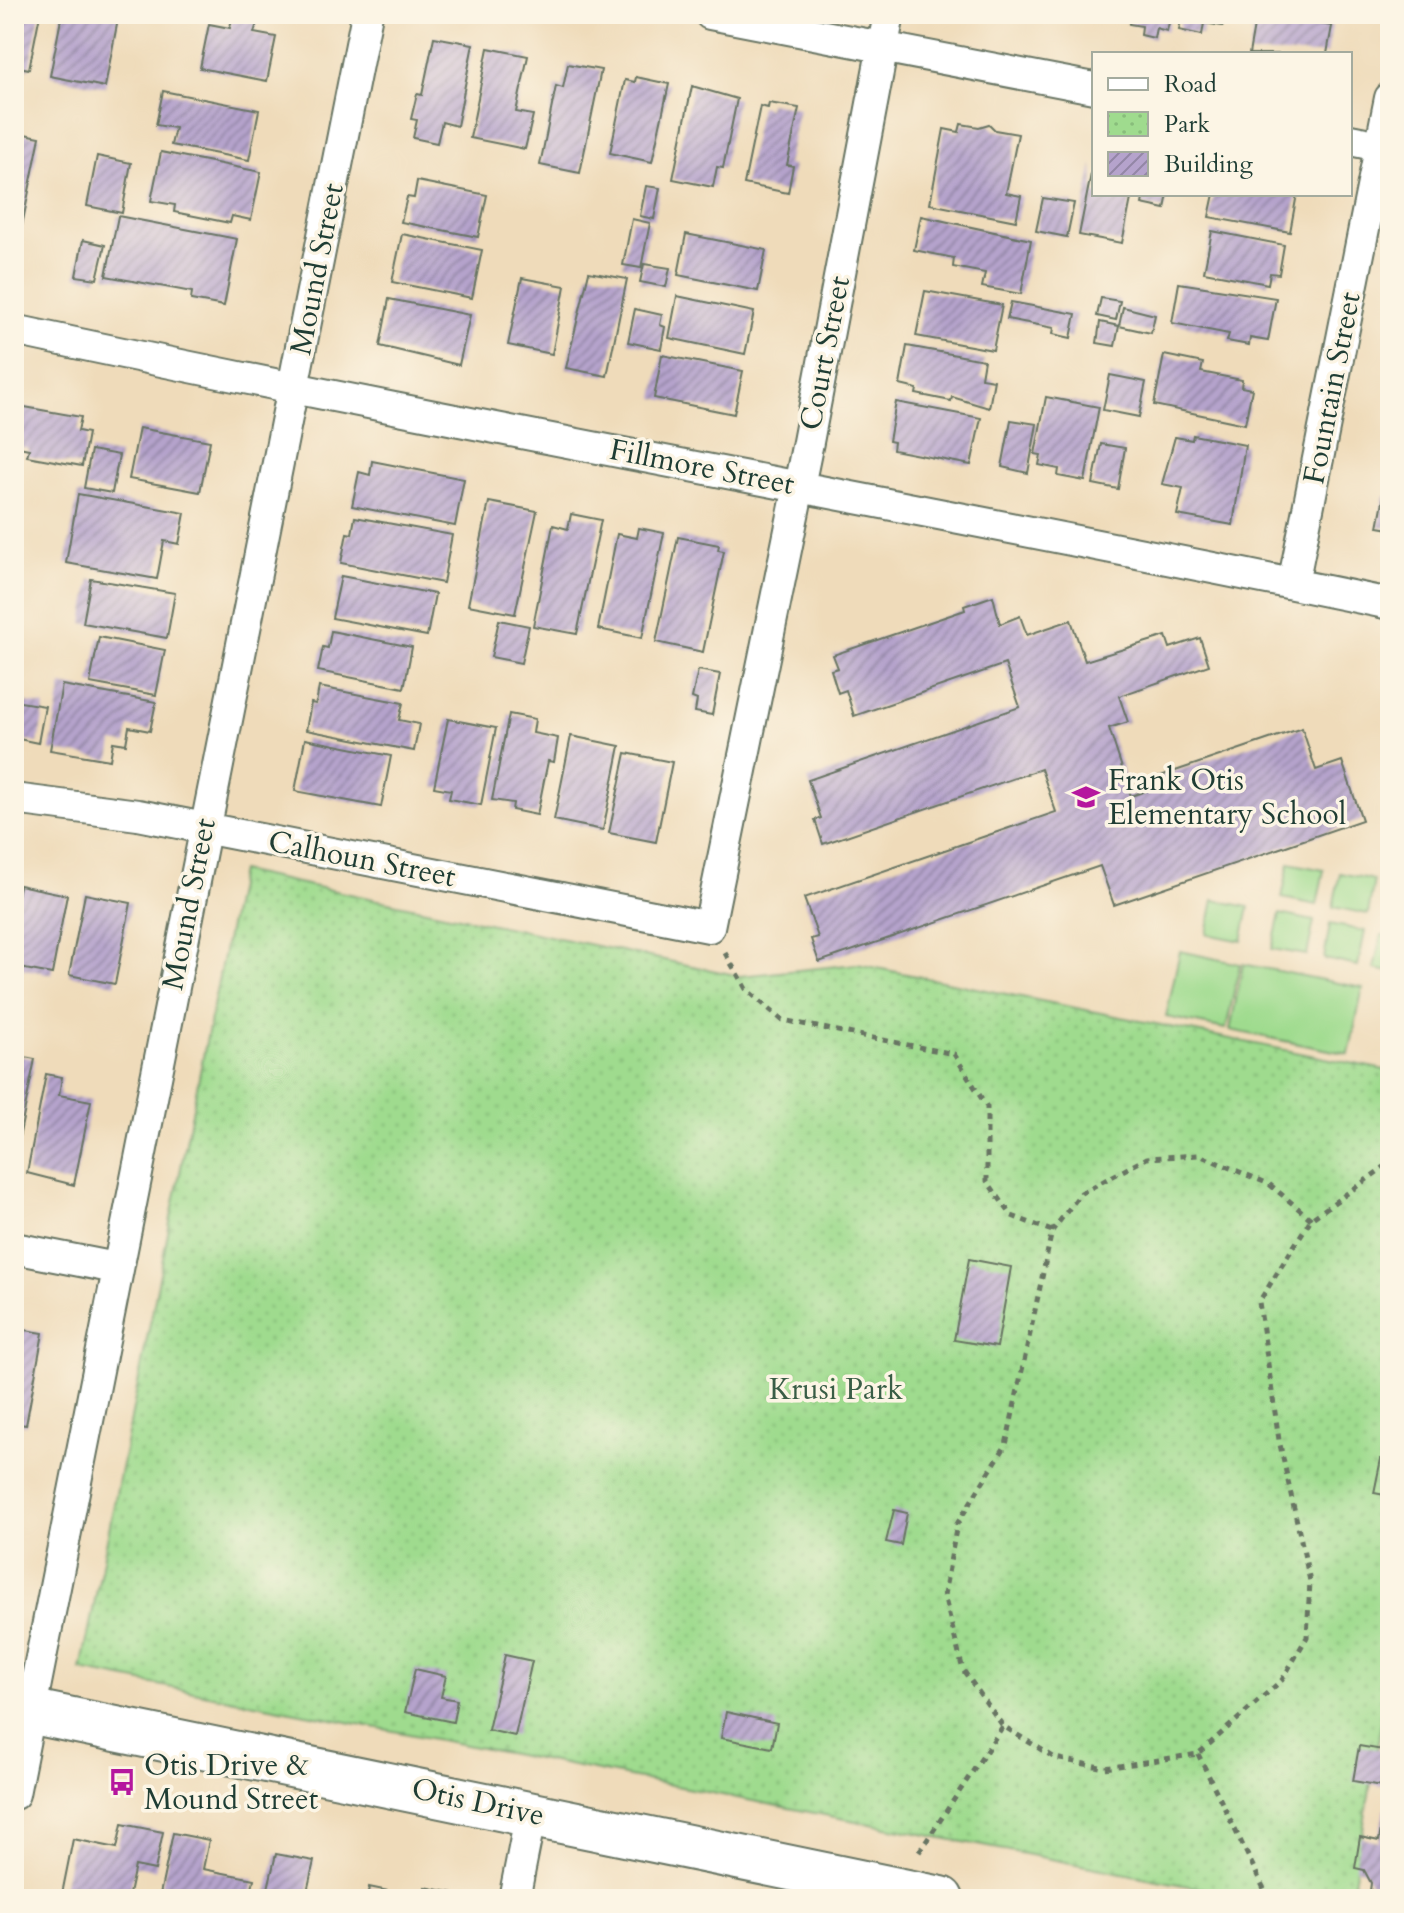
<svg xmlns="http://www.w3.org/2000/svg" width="1404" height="1913" viewBox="0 0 1404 1913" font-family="Cardo,serif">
	<defs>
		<pattern id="park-dots" width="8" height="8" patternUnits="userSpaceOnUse" patternTransform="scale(2)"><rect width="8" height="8" fill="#9fdb8e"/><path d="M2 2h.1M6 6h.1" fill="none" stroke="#88bd7b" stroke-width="1.8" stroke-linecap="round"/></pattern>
		<pattern id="building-hatch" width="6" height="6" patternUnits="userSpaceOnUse" patternTransform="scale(2)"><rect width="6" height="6" fill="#b5a3cc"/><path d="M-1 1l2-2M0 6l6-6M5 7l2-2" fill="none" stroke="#9386a6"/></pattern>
	</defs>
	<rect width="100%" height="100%" fill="#fcf5e5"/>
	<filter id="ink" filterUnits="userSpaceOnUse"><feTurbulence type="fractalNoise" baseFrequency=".0125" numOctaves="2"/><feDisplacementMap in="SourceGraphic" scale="16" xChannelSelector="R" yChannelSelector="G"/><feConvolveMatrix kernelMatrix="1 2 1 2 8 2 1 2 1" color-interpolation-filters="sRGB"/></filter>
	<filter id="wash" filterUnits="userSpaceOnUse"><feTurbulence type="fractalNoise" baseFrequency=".006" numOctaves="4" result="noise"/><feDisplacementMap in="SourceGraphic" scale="32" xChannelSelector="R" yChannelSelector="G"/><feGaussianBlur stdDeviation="1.8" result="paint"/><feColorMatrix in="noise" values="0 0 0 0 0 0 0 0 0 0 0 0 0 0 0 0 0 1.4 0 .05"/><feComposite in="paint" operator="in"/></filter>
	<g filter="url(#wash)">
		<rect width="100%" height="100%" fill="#efdbba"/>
		<path fill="#9fdb8e" stroke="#5f8c61" stroke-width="2" d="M1289,863L1324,870L1317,905L1282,898Z
			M1340,873L1374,880L1368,914L1333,907Z
			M1214,900L1249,907L1242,941L1207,934Z
			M1280,914L1314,921L1307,955L1272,949Z
			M1330,924L1365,931L1358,966L1324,959Z
			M1381,935L1390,936V972L1374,969Z
			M1180,951L1240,964L1226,1029L1166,1017Z
			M1243,964L1363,988L1349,1054L1230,1030Z"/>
		<path fill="url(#park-dots)" stroke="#5f8c61" stroke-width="2" d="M240,871L740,976L857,964L1390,1071V1673L1351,1899H1255L81,1670Z"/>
		<g id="blocks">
			<path fill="url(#building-hatch)" d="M14,14H40L29,69L14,66Z
				M62,14H119L105,87L50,76Z
				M1015,14H1055L1053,23Z
				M1131,14H1171L1167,31L1156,28L1154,38L1141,35L1142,26L1129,24Z
				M1182,14H1225L1223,26L1204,23L1202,35L1179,30Z
				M1256,14L1332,26L1327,54H1249Z
				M232,18L257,23L254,33L276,37L267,81L200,68L209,24L230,28Z
				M434,37L473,44L457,126L442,122L437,143L413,138L417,120L411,119L417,94L422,95Z
				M488,48L528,56L516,112L533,115L525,149L470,138Z
				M568,64L601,70L580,173L540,165L556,86L563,88Z
				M636,77L669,84L652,162L610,153L625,80L635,82Z
				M692,86L737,99L723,168L717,167L713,187L673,179Z
				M163,91L259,110L249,160L171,145L175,128L156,125Z
				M769,103L799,108L787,165L793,166L788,193L744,184L760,106L768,108Z
				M961,124L979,127L989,124L995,130L1018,134L1006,193L1021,196L1016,221L930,204L944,129L959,132Z
				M14,132L40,137L15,260H14Z
				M161,152L261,172L251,220L232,216L230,223L174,212L175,205L151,201Z
				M97,156L131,163L122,213L87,206Z
				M1093,164L1094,194H1132L1122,243L1079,235Z
				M417,181L487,195L478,237L401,222L407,197L414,198Z
				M646,186L660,188L654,219L640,216Z
				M1144,194H1168L1165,209L1142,204Z
				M1214,194H1297L1290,232L1209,217Z
				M1043,198L1074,203L1067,237L1036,231Z
				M118,216L237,239L224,306L191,300L192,292L106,276Z
				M921,216L1031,240L1021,294L982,287L985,273L953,267L954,258L914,250Z
				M632,219L650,223L641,268L623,265Z
				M1212,231L1284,245L1279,274L1270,273L1268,284L1204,272Z
				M402,234L482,250L472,298L392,282Z
				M686,234L766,250L758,291L678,275Z
				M83,240L105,245L97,279L76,276Z
				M644,264L670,268L666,287L640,282Z
				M589,272L627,279L607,376L566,368Z
				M522,278L565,286L552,354L508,345Z
				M1179,283L1276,298L1268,341L1250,338L1249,345L1227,341L1229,334L1172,323Z
				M925,291L1002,305L993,350L916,336Z
				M677,296L754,312L745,354L669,338Z
				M1101,298L1120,301L1116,320L1097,316Z
				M389,299L470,315L459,365L380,346Z
				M1011,302L1076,314L1071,338L1053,334L1054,328L1007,319Z
				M1123,307L1155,315L1151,333L1119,326L1115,346L1097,343L1100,322L1119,326Z
				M635,309L662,315L660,325L665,327L661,349L628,342Z
				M907,346L984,360L981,378L994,380L989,408L952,397L951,401L916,394L917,389L900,385Z
				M662,355L743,371L734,414L654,398Z
				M1164,355L1203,363L1201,372L1242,380L1241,387L1252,389L1245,424L1154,405Z
				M1110,375L1146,382L1139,417L1103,410Z
				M1046,397L1099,407L1085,481L1058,476L1059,469L1039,465L1041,455L1035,454Z
				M896,402L981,418L971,465L893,450L894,442L889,441Z
				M19,406L81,417L78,431L88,433L82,466L27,456L29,449L14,446Z
				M1011,420L1037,424L1028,473L1002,467Z
				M139,428L210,441L200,492L129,479Z
				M1193,435L1245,445L1233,525L1177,515L1183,488L1162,484L1175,437L1192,440Z
				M1101,444L1125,448L1118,489L1093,484Z
				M91,450L119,455L112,493L84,488Z
				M372,461L464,479L455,526L352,506L359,472L370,475Z
				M78,494L185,513L179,544L164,541L157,579L66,563Z
				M1384,496L1390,497V529L1378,527Z
				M489,502L537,511L515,614L468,605Z
				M571,514L601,520L577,634L533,626L553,525L568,529Z
				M355,517L452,535L443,583L341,563L347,533L352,534Z
				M639,528L664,533L642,638L598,629L617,534L637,538Z
				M678,537L719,545L718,550L724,551L703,652L656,642Z
				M341,576L435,594L427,636L332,618Z
				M91,579L175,593L167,638L83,623Z
				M993,596L1000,624L1020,616L1027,635L1071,620L1085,661L1166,636L1170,648L1200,638L1209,665L1119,696L1128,722L1109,728L1131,796L1146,791L1143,782L1302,728L1316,770L1342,761L1362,820L1114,905L1100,866L819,962L811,939L818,937L804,898L1056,812L1041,769L823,844L815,820L821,818L808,780L1020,707L1005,664L854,716L846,690L838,693L831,670L838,668L833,655L965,610L964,606Z
				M499,620L529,626L521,663L491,657Z
				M331,631L412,647L404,688L318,671L323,647L328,648Z
				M99,637L165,650L156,695L90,683Z
				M698,670L720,674L712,715L695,712L697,700L692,698Z
				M62,685L156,702L150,731L129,727L126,744L113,742L110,760L50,750Z
				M319,687L403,703L399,720L419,724L414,751L306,730L311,703L316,704Z
				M14,701L45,706L38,743L14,738Z
				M509,714L535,719L533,733L558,738L554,762L548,761L537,815L512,810L513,803L492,800Z
				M448,719L496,728L481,805L449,799L451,790L434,787Z
				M571,736L620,746L603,830L554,820Z
				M305,739L391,756L381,807L295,791Z
				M626,753L672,762L656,842L609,833Z
				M19,885L67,895L52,974L14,967V912Z
				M85,894L131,903L115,984L69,975Z
				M14,1055L35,1059L15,1158H14Z
				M46,1074L62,1077L59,1095L91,1101L74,1185L27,1173Z
				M969,1259L1011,1267L997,1347L954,1340Z
				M14,1328L43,1333L26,1425L14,1423Z
				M1381,1459L1390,1460V1496L1374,1493Z
				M894,1510L907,1513L901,1545L886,1542Z
				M505,1655L532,1661L515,1736L488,1730Z
				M415,1669L446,1676L441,1697L457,1700L453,1722L405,1712Z
				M726,1712L777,1723L772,1748L721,1738Z
				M1359,1746L1389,1751L1382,1786L1353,1781Z
				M1384,1809L1390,1810V1894L1370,1891L1371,1883L1364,1870L1355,1868L1360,1837L1379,1841Z
				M122,1824L163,1832L155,1870L135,1866L128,1899H61L73,1839L117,1848Z
				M173,1833L209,1840L203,1869L254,1879L250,1899H159Z
				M276,1854L314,1861L306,1896L314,1899H275L276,1894L267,1893Z
				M369,1887L422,1898V1899H367Z
				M425,1887L454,1893L452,1899H422Z"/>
		</g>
	</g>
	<g filter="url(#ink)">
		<use href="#blocks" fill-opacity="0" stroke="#687463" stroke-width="2"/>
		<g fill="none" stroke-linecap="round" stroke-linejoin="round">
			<g stroke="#687463" stroke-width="34">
				<path id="minor" d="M710,14L1094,88
					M1350,140L1390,148
					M14,330C471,428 932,509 1390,604
					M1293,584L1390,98
					M14,799L138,815L709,927L808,442L889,14
					M14,1248L116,1268
					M14,1794L367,14
					M514,1899L531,1813"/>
			</g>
			<g stroke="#687463" stroke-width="48">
				<path id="primary" d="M14,1708L941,1899"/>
			</g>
			<path stroke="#687463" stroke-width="5" stroke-dasharray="6 6" stroke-linecap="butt" d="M725,953L746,989L782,1020L954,1054L987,1107V1181L1012,1216L1052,1231
				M1311,1219L1269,1184L1199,1155L1147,1158L1081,1193L1052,1231L1006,1445L957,1524L944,1595L963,1670L1003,1726L1055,1758L1105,1768L1198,1754L1282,1680L1307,1637L1310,1581L1279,1440L1259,1302L1311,1219L1390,1163
				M1198,1754L1269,1899
				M919,1852L1003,1726"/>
			<use href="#minor" stroke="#fff" stroke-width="30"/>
			<use href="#primary" stroke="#fff" stroke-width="44"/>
		</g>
	</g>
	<defs>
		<g id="school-bare" transform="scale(2.16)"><path d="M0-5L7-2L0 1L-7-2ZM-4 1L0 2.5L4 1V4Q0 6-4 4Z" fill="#b5179e" stroke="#fcf5e5" stroke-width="2.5" paint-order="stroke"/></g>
		<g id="bus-bare" transform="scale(2.16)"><path d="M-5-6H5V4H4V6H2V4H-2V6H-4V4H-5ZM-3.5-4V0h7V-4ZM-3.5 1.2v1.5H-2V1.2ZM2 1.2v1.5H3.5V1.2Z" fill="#b5179e" stroke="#fcf5e5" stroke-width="2.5" paint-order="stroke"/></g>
	</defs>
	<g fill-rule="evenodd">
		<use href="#school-bare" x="1086" y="797"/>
		<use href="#bus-bare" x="122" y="1782"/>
	</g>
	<g text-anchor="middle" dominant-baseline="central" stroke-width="7" stroke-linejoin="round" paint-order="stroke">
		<g font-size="30" fill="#1f3d34" stroke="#fcf5e5">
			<text transform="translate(317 269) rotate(-79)">Mound Street</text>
			<text transform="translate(825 353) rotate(-79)">Court Street</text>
			<text transform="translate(1332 388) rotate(-79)">Fountain Street</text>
			<text transform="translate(702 467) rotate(11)">Fillmore Street</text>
			<text transform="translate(362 859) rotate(11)">Calhoun Street</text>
			<text transform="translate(189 904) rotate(-79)">Mound Street</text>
			<text transform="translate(478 1802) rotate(12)">Otis Drive</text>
		</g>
		<g font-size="30" fill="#1f3d34" stroke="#fcf5e5" text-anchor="start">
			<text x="1108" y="780">Frank Otis<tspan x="1108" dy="34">Elementary School</tspan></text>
			<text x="144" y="1765">Otis Drive &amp;<tspan x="144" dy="34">Mound Street</tspan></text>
		</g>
		<g font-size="30" fill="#395d46" stroke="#fcf5e5">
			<text x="836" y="1389">Krusi Park</text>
		</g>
	</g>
	<rect width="1404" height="1913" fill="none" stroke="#fcf5e5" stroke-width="48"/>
	<rect x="1092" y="52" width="260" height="144" fill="#fcf5e5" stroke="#a4ab9e" stroke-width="2"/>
	<rect x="1108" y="78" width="40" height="12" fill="#ffffff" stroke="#a4ab9e" stroke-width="2"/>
	<text x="1164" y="92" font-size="24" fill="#1f3d34">Road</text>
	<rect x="1108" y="112" width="40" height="24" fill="url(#park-dots)" stroke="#a4ab9e" stroke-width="2"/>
	<text x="1164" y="132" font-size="24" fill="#1f3d34">Park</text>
	<rect x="1108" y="152" width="40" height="24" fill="url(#building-hatch)" stroke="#a4ab9e" stroke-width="2"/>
	<text x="1164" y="172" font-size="24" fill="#1f3d34">Building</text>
</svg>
